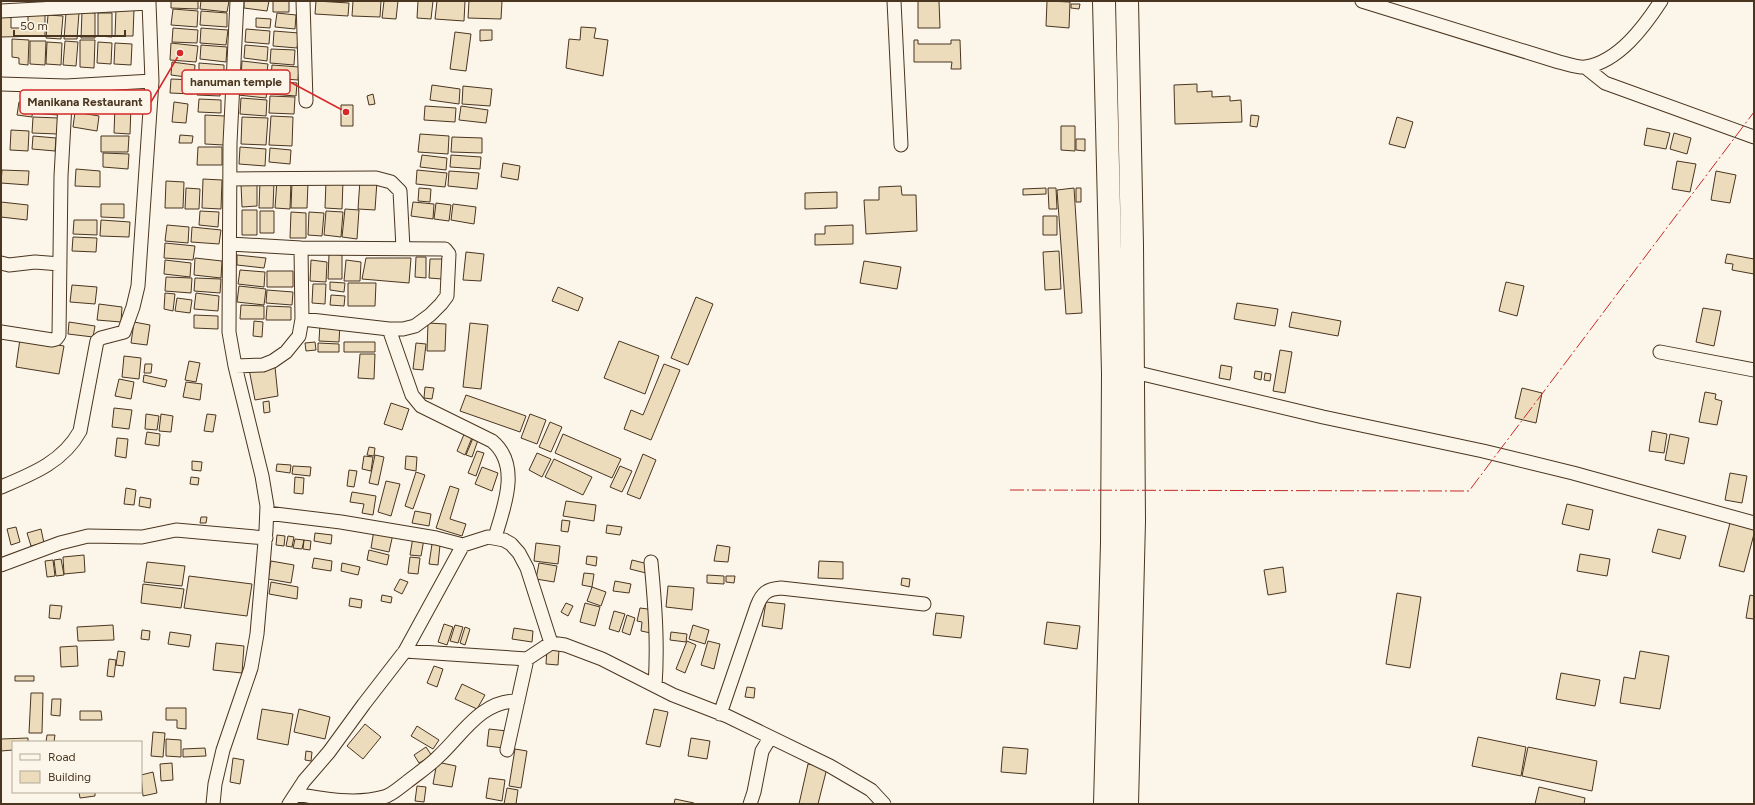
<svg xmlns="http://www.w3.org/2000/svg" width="1755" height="805" viewBox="0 0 1755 805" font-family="Figtree,sans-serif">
	<rect width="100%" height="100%" fill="#fbf6e9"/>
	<path fill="#ecdcbc" stroke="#4a3520" d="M171,1H198V9L171,8Z
		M201,1H229L227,12L200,9Z
		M244,1H269L267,11L244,8Z
		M273,1H289V12H273Z
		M316,1L349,3L348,16L315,14Z
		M353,1H381L380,17L352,16Z
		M384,1H398L396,19L382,18Z
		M418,1H433L431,19L417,18Z
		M437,1H465L464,21L435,19Z
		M469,1H502L501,19L468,18Z
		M918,1H939L940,28H918Z
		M1047,1L1070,2L1069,28L1046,26Z
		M1071,4H1080L1079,9L1071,8Z
		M116,9H134L133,36H115Z
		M173,9L198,11L197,27L171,25Z
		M201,11L227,13V27L200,25Z
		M82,12L95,13V38H81Z
		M1,13H11V28H28V13H45V36L1,37Z
		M66,13H79L77,39H64Z
		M98,13H112V37L98,36Z
		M277,13L296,15L295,29L275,27Z
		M48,15L63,16L61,39L46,38Z
		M256,18L271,19L270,28L256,27Z
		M581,27L596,28L594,38L608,40L603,76L566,68L569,39L580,40Z
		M173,28L198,30L197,43L172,42Z
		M201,28L228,30L226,45L200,43Z
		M246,29L270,31L269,44L245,42Z
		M480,30H492V40L480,41Z
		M274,31L299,33L297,48L273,46Z
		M455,32L471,34L466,71L450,69Z
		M12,39L29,40L28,65L19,64V58L12,57Z
		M80,40H95L94,68L80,67Z
		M914,40H918V44H951V40H960L961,69H951L952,62H914Z
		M30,41H46L45,65L30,64Z
		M65,41L78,42L76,66L63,65Z
		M47,42L62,43L61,65L46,64Z
		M98,42L112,43L111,64L97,63Z
		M115,43L132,44L131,65L114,64Z
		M171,43L198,46L196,62L170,60Z
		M201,45L227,47L226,62L200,59Z
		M245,45L268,47L267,61L244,58Z
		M271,49L295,50L294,65L270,63Z
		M242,61L268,64L266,80L241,77Z
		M172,62L195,65L194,78L171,75Z
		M199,63L224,65V78L199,77Z
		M272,65L299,67L298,80L271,78Z
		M171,79L194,80L193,94L170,93Z
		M240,80L268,83L266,98L238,95Z
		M198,81L221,83L220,96L197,95Z
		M271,81L297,83L296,96L270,94Z
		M1197,84V92L1212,91V97L1230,96V101L1241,100L1242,122L1175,124L1174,85Z
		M432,85L460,89L459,104L430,100Z
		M463,86L492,89L490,106L462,104Z
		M35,88H61L60,99L35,98Z
		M373,94L375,104L369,105L367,96Z
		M270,96L295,97L294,114L269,113Z
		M241,98L267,100L266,116L240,114Z
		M199,99L221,100V113L198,112Z
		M35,101L59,103L58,115L34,113Z
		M19,102L33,103L32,117L17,115Z
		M174,102L188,104L186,123L172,122Z
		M341,105H353V126H341Z
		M115,106H131L130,134L114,133Z
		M425,106L456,108L455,122L424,120Z
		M461,106L488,110L486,123L459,120Z
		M75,112L99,116L97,131L73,127Z
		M205,115L225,116L224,145L205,144Z
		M1251,115L1259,116L1257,127L1250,126Z
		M271,116L293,117L292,146L269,145Z
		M33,117L59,118L58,134L32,133Z
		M242,117L268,118L266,145L241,144Z
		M1397,117L1413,122L1405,148L1389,144Z
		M1061,126H1075V151L1061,150Z
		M1647,128L1670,133L1666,149L1644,145Z
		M11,130L29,131L28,151L10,150Z
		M1674,133L1691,138L1687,154L1670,149Z
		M420,134L449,136L448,154L418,152Z
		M180,135L193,136L192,143H179Z
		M33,136L56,138L55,151L32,149Z
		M101,136H129L128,152H101Z
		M452,137L482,138V153L451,152Z
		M1076,139H1085V151L1076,150Z
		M198,147H222V165H197Z
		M240,147L266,149L265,166L239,164Z
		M270,148L291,150L290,164L269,162Z
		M103,153L129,154L128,169L103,167Z
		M422,155L447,158L446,170L420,167Z
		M451,155L481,157L480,169L450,167Z
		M1677,161L1696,164L1690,192L1672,189Z
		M503,163L520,166L518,180L501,177Z
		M76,169L100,171V187L75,186Z
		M2,170L29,171L28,185L1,183Z
		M417,170L447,173L445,187L416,184Z
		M449,171L479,173L477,189L448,186Z
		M1716,171L1736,175L1730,203L1711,200Z
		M203,179L222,180L221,209L202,208Z
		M277,180L291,181L290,209L275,208Z
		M360,180L377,181L375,210L358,209Z
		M166,181L184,182L183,208H165Z
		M260,181L274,182L273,208H259Z
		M326,181H343L342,209L325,208Z
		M292,182L308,183L307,208H291Z
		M241,184H257V206L242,207Z
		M901,186L902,195H916L917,231L866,234L864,200H879V187Z
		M186,188L200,189L199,209H185Z
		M419,188L431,189L430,202L418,201Z
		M1046,188V194L1023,195V189Z
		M1048,188H1056L1057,209H1049Z
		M1074,188L1082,313L1066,314L1057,190Z
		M1076,188H1081V202H1076Z
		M837,192V208L805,209V193Z
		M1,202L28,205L27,220L1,217Z
		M413,202L434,204L433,219L411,216Z
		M436,203L451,205L449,221L434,219Z
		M101,204H124V218L101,217Z
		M453,204L476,207L474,224L451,220Z
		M345,209L359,210L357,239L342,237Z
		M242,210H257V235H242Z
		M200,211L219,212L218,227L199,225Z
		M260,211H274V233H260Z
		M326,211L343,212L341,237L324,235Z
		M291,212L306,213V238H290Z
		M309,212L324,213L322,236L308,235Z
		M1043,216H1057V235H1043Z
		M74,220H97V235L73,234Z
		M101,220L130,222L129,237L100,236Z
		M167,225L189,227L188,243L165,241Z
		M853,225V244L815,245V234H825V226Z
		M192,227L221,230L219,244L191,242Z
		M73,237L97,238L96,252L72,251Z
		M165,243L195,246L193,260L164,258Z
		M1059,251L1061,289L1045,290L1043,252Z
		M466,252L484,254L481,281L463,280Z
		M329,254L342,255V279H328Z
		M1727,254L1754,259V274L1732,270L1733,264L1725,263Z
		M237,255L266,258L264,268L237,265Z
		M416,257H426V278L415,277Z
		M195,258L222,261L221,278L194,275Z
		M366,258H411L409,283L362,279Z
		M430,259H443L442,279L429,278Z
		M165,260L191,263L190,277L164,274Z
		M311,260L327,262L326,282L310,281Z
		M346,260L361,262L360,281H344Z
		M864,261L901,267L897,289L860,283Z
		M240,270L265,272L264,287L238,284Z
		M267,271H293V287H267Z
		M166,277L192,278L191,293L165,291Z
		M195,278L221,279L220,293L194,291Z
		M330,282L345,283L344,292L330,290Z
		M1506,282L1524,286L1517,316L1499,311Z
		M348,283H376L375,306H348Z
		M313,284H326L325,304L312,303Z
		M72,285L97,287L95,304L70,302Z
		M239,286L266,289L264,305L237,302Z
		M558,287L583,298L578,311L552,301Z
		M267,290L293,292L292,305L266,303Z
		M165,293L175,294L173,311L164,309Z
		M196,293L219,296L218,311L194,309Z
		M331,295L345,296L344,306L330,305Z
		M696,297L713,304L688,365L671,358Z
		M177,298L192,300L190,313L175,311Z
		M1237,303L1278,309L1275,326L1234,319Z
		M99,304L122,307L121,322L97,320Z
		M241,305L264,306V319H240Z
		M267,306L291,307V320H266Z
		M1703,308L1721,311L1714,346L1696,342Z
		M1292,312L1341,321L1338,336L1289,327Z
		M194,315L218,316V329L194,328Z
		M254,321L263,322L262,337L253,336Z
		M69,322L95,326L93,337L68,334Z
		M134,322L150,325L147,345L131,343Z
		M320,323L340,324L339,342L319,341Z
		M428,323L446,324L445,351H427Z
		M470,323L488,325L481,389L463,387Z
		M20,339L64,346L59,374L16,367Z
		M619,341L659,356L645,394L604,378Z
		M315,342L316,350L306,351L305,343Z
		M344,342H375V352H344Z
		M318,343L339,344V352H318Z
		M416,343L426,344L423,370L413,369Z
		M1280,350L1292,352L1285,393L1273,391Z
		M360,354H375L374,379L358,378Z
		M124,356L141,358L139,379L122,377Z
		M189,361L200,363L196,382L185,380Z
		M145,364H152L151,373H144Z
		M664,364L680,370L651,440L624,429L631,410L643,415Z
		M1221,365L1232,367L1230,380L1219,378Z
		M275,367L278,396L255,400L249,369Z
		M1255,371L1262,372L1261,380L1254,378Z
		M1265,373L1271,374L1270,381L1264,380Z
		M144,375L167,380L165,387L143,382Z
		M119,379L134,382L131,399L115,396Z
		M186,382L202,384L200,400L183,397Z
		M425,387L434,388L432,399L424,398Z
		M1522,388L1542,393L1536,423L1515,418Z
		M1705,392L1716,394L1715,399L1722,401L1717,425L1699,422Z
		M466,395L526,416L520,432L460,411Z
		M269,401L270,412L264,413L263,402Z
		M391,403L409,409L402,430L384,424Z
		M114,408L132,410L129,429L112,427Z
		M146,414L159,416L157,430L145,429Z
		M161,414L173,416L171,432L159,431Z
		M207,414L216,415L213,432L204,431Z
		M530,414L546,420L537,444L521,438Z
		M550,422L562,427L551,452L539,447Z
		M1652,431L1667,434L1664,453L1649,451Z
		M147,432L160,434L159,446L145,444Z
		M465,432L473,435L465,455L457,451Z
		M563,434L621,459L612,478L555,453Z
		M1670,434L1689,438L1684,464L1665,460Z
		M117,438L128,439L126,458L115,456Z
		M473,438L478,440L472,457L466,455Z
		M369,447L375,448L374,456L367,455Z
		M477,451L484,453L476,476L468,473Z
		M537,453L551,459L542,477L529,470Z
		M643,454L656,460L640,499L627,494Z
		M375,455L384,457L378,485L369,483Z
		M364,456L373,457L371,471L362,469Z
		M406,456L417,457L416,471L405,469Z
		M554,459L592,477L583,495L545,477Z
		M192,461L202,462L201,471L192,470Z
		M277,464L291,465L290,473L276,471Z
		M293,466L311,467L310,476L292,474Z
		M620,466L632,471L622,492L610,487Z
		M482,467L498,473L492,491L475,484Z
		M349,470L357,471L354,487L347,486Z
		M416,472L425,475L413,509L405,506Z
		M1730,473L1747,476L1742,503L1725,500Z
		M191,477L199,478L198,485L190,484Z
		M295,477L304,478L303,494L294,493Z
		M386,481L400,484L391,516L378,512Z
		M450,486L459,489L450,519L466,524L462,536L436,528Z
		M126,488L136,490L134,505L124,504Z
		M352,492L376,496L373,515L362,513L364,504L350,502Z
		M140,497L151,499L150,508L139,506Z
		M566,501L596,505L594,521L563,516Z
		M1567,504L1593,510L1589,530L1562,524Z
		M415,511L431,514L429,526L412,523Z
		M201,517H207L206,523H200Z
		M1731,519L1754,525V534L1744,572L1719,566Z
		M562,520L570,521L568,532L561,531Z
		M607,525L622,527L620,535L606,533Z
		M16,527L20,542L11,545L7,529Z
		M41,529L44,543L31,546L27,533Z
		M1658,529L1686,536L1680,559L1652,552Z
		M374,530L393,534L389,552L371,548Z
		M315,533L332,535L331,544L314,541Z
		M277,535L285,536L284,546L276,545Z
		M288,536L294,537L292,547L286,546Z
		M413,537L424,539L421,556L410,555Z
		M295,539L304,540L302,549L293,548Z
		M304,540L311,541L310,550L303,549Z
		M536,543L560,546L558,564L534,561Z
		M432,544L440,545L438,565L429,564Z
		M717,545L730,547L728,562L714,561Z
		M369,550L389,555L387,565L367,560Z
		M1580,554L1610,559L1607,576L1577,571Z
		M84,555L85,572L64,574L63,557Z
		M587,556L597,557L596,566L586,564Z
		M410,557L420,558L418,574L408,573Z
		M314,558L332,561L331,571L312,568Z
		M61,559L64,575L56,576L54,560Z
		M53,560L55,576L47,577L45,561Z
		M632,560L648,564L646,573L630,569Z
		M271,561L294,565L291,583L268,579Z
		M819,561L843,562V579L818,578Z
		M147,562L185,566L182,586L144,582Z
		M342,563L360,567L358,575L341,571Z
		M539,563L557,566L554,582L536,579Z
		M1283,567L1286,592L1268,595L1264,570Z
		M584,573L594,574L592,587L582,585Z
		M707,575L724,576V584L707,583Z
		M189,576L252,584L247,616L184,608Z
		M726,576H735L734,583L726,582Z
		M902,578L910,579L909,587L901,585Z
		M400,579L408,582L402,594L394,590Z
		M615,581L631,584L629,593L613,591Z
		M271,582L298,587L297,599L269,594Z
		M143,584L184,589L181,608L141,603Z
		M668,586L694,588L692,610L666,607Z
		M592,587L606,592L601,606L587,601Z
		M1397,593L1421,597L1410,668L1386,664Z
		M382,595L392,597L391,603L381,601Z
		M1750,595L1754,596V619L1746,618Z
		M350,598L362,600L361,608L349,606Z
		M766,602L785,604L782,629L762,626Z
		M566,603L573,606L568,616L561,612Z
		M585,603L600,607L595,626L580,622Z
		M50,605L62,606L60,619L49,618Z
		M640,608L655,610L651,633L641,631L642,622L637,621Z
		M614,611L625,614L619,632L609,629Z
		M936,613L964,616L961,638L933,635Z
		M627,615L635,618L630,635L622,632Z
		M1047,622L1080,626L1077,649L1044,644Z
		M444,624L453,627L447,645L438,642Z
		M113,625L114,640L78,641L77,627Z
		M455,625L463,627L458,643L450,641Z
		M693,625L709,630L705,644L689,639Z
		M465,627L470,629L465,645L460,643Z
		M514,628L533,631L532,642L512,639Z
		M142,630L150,631L149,640L141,639Z
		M170,632L191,635L189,647L168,644Z
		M671,632L687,634L686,642L670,640Z
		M687,641L696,645L685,673L676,669Z
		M708,641L720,644L714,669L701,665Z
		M216,643L244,646L242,673L213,670Z
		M77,646L78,666L61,667L60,647Z
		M547,648L559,649L558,665L546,664Z
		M118,651L125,652L123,666L116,665Z
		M1640,651L1669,656L1660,709L1620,703L1624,677L1635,679Z
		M109,659L116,660L114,677L107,676Z
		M434,666L443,669L437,687L427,683Z
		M1561,673L1600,680L1595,706L1556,699Z
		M15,676H34V681H15Z
		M462,684L485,695L477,709L455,699Z
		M747,687L755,688L754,698L745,697Z
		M31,693H43L42,733H29Z
		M52,699H61L60,716L51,715Z
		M166,708H186V729L177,728V720H166Z
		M262,709L293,714L288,745L257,739Z
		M299,709L330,717L325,739L294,732Z
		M654,709L668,712L660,747L646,744Z
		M80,711H101L102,720H80Z
		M365,724L381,737L363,759L347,746Z
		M417,726L439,740L433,749L411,736Z
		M489,729L507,731L504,748L487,746Z
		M153,732L165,733L163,757L151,756Z
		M47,735H55L54,742H46Z
		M1478,737L1526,747L1521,776L1472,766Z
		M28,738V742H13V750L1,751V739Z
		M691,738L710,741L707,759L688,756Z
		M166,739L181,740V757L166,756Z
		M426,747L432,756L419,763L414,755Z
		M1003,747L1028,749L1026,774L1001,772Z
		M1528,747L1597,761L1592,791L1522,776Z
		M205,748L206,756L183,757V749Z
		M515,749L527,751L521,788L509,786Z
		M306,751L312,752L311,761L305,760Z
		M233,758L244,760L240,784L230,782Z
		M437,762L456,766L452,787L433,784Z
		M172,763L173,780L161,781L160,764Z
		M808,764L827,768L818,804H799Z
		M153,772L157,793L143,796L141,775Z
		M489,778L505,780L502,801L486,798Z
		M417,786L426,787L424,802L415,801Z
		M1539,787L1585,798L1584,804H1535Z
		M507,788L518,790L516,804H504Z
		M79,792H95V796L80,798Z
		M675,799L694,803L693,804H674Z"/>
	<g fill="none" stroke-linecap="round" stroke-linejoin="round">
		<g stroke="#4a3520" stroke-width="15">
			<path id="minor" d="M303,1L306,101
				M894,1L901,145
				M1362,1L1559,62C1568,64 1578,68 1586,67C1619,61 1644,27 1661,1
				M1,11L149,3V1
				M1585,67L1605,83L1754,137
				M1,84L66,86
				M230,179L376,178L391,182L400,191L403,248
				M230,244L301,248L445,249L449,254L447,296L441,304L430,315L415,326L403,329H389L302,319
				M1,263L9,265L35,262L60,264
				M389,329L412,395L421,406L492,441C521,465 504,507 495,537
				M1,332L52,340L56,339L59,335L61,176L66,86L152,81
				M1660,352L1754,370
				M235,366L263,365L273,361L286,352L299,336L302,319L301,248
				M1134,372L1323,417L1483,451L1573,473L1754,523
				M1,487C32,474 63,462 80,431L97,341L101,338L124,332L133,307L138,286L152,81L149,3
				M267,513L341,522L436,538L463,545L488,537L504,540L511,544L519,553L527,568L551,643
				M651,562C655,604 658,644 655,686
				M1,565L60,543L88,536L142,537L176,530L266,538
				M405,651L527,659
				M720,714L757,606C762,593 767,589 781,588L924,604
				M507,750L527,659L551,643L565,645L602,659L673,695L727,716L830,766L871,790L884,804
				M296,794C324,799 356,805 384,797C392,795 400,787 407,782C417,774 429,766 438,757C462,735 481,700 518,701
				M213,804L215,784L223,750L251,668L257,634L266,530L267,506L262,476L235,366L229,332L230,143L237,1
				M289,804L304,781L329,752L364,704L405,651L463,545
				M750,804L754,792L762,751L770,738"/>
		</g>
		<g stroke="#4a3520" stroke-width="24">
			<path id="trunk" d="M1104,1L1113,373L1112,543L1105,804
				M1127,1L1132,245L1134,521L1127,804"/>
		</g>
		<use href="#minor" stroke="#fbf6e9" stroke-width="13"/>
		<use href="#trunk" stroke="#fbf6e9" stroke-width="22"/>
		<path stroke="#c62828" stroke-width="1" stroke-dasharray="14 3 2 3" stroke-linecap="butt" d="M1010,490L1469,491L1754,112"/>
	</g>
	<path fill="none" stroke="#d62828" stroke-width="1.5" d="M346 112L290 82M180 53L151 102"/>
	<g fill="#d62828" stroke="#fbf6e9" stroke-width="1.5">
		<circle cx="346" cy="112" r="4"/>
		<circle cx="180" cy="53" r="4"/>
	</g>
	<g fill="#fbf6e9" stroke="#d62828" stroke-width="1.5">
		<rect x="182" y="70" width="108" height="24" rx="4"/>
		<rect x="20" y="90" width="131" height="24" rx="4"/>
	</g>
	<g font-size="12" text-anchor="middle" font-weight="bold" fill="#4a3520">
		<text x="236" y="86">hanuman temple</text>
		<text x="85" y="106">Manikana Restaurant</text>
	</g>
	<rect width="1755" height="805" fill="none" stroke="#4a3520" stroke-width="4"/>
	<rect x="12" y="741" width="130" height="52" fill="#fbf6e9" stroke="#b4a999"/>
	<rect x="20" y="754" width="20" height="6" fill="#fbf6e9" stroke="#b4a999"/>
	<text x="48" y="761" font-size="12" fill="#4a3520">Road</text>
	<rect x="20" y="771" width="20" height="12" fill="#ecdcbc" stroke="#b4a999"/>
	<text x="48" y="781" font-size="12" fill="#4a3520">Building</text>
	<path d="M14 30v6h111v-6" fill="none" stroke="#4a3520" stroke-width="2"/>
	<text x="20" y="30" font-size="12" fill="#4a3520" stroke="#fbf6e9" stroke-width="3" paint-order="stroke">50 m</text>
</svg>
